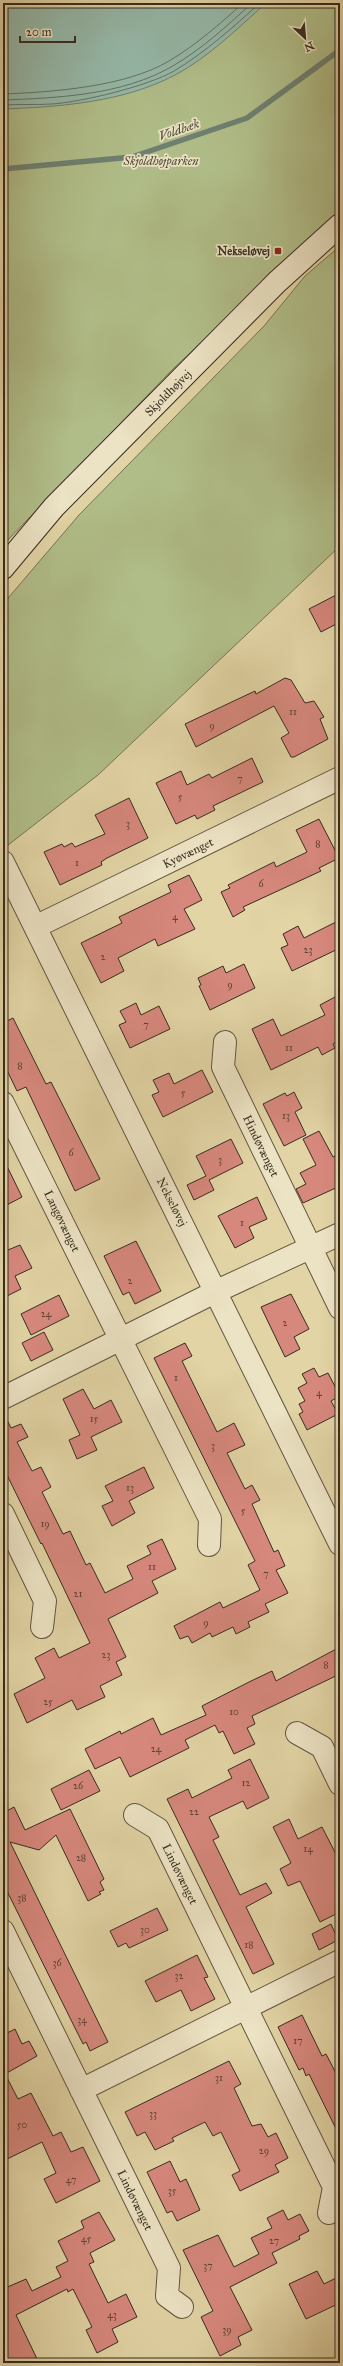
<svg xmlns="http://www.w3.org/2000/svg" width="343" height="2366" viewBox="0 0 343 2366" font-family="'IM FELL Great Primer',serif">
	<rect width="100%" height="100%" fill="#e2d4a5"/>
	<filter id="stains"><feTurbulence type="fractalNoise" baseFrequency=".005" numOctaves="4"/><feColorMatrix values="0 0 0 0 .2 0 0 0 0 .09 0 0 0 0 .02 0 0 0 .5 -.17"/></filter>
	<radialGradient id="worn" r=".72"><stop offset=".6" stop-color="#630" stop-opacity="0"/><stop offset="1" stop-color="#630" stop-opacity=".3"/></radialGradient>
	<path fill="#b0bd88" stroke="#747454" d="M3,3H340V212L174,368L3,545Z
		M340,246V546L98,775L3,849V604L79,515L264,326L305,276Z"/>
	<path fill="#95b8a8" stroke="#6f8071" d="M3,3H266C238,28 209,57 175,75C124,102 60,107 3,109Z"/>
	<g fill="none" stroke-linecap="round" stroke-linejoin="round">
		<path stroke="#667264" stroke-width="1" d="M3,94C53,92 125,87 169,61C196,45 220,24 243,3
			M3,100C58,98 122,95 171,67C201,50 227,26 252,3
			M3,105C19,104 35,105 52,104C82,102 148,86 174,71C206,52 233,27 260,3"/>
		<path stroke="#6f8071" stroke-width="5.5" d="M3,169L132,157L247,118L340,50"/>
	</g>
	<path fill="#d7887d" stroke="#372c1f" d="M340,593V622L321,632L309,609Z
		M285,678L291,680L305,703L314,701L324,717L320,719L328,739L294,757H291L281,738L289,733L274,706L196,747L185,724L255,691L256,694Z
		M252,758L263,782L213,806L215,810L197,819L195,815L176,824L156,783L181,771L187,785L209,774L212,778Z
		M129,798L148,838L107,858L101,862L102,865L60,885L44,852L62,844L64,847L72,843L75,847L105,834L95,815Z
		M319,819L339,858L319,868L321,871L243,907L245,910L233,917L221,892L230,888L228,885L274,862L276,867L307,852L296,830Z
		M189,875L202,900L184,909L195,929L158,946L155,939L118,958L124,971L101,983L81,943L122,923L119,917L171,892L168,885Z
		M340,920V948L292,971L281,948L288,945L283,934L298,926L304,938Z
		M244,964L255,988L210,1010L199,986L201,985L198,978L223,966L226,973Z
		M335,997L340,1007V1045L338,1041L333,1044L335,1048L322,1055L318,1047L271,1070L252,1029L273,1019L281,1036L325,1015L320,1005Z
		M136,1003L141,1015L159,1006L170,1029L130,1048L119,1025L126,1022L120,1011Z
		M13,1018L46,1084L51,1082L100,1179L75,1191L26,1087L17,1091L3,1062V1023Z
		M202,1070L213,1092L163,1117L152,1095L159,1092L153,1080L169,1073L174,1084Z
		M294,1092L302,1108L295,1112L306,1135L284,1146L263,1104L285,1093L287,1096Z
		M319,1131L333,1157L340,1153V1186L303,1203L296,1189L306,1184L300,1173L316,1165L303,1139Z
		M231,1139L243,1163L209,1180L214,1190L194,1200L187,1185L206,1176L196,1156Z
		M3,1158L22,1197L3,1207Z
		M257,1197L267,1219L249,1227L254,1238L235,1248L218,1216Z
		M136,1241L161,1291L135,1304L129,1292L123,1295L104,1256Z
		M20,1245L32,1268L15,1276L21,1289L3,1298V1252Z
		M291,1294L309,1329L294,1337L300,1349L285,1357L261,1307Z
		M59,1295L69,1316L31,1335L21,1314Z
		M44,1332L53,1350L31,1361L22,1343Z
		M185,1343L192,1356L182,1361L217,1432L234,1423L245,1445L227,1453L245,1489L252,1485L260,1500L252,1504L274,1552L278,1550L285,1566L276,1570L288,1593L265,1604L269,1612L248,1622L250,1627L236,1634L233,1627L212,1637L210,1633L192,1643L188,1636L180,1639L174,1626L220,1602L223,1608L260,1590L248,1565L255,1561L154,1358Z
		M314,1368L319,1377L328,1373L340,1396L331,1401L338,1414L307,1430L299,1414L303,1412L299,1404L305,1401L298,1388L307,1383L302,1374Z
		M83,1389L94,1409L111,1400L122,1422L91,1437L97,1450L77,1459L69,1440L80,1435L63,1399Z
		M3,1412L11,1428L21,1424L28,1437L17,1442L32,1471L41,1467L51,1487L42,1492L63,1534L70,1531L86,1565L90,1563L105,1593L133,1579L127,1566L151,1554L147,1546L162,1539L176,1569L152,1581L158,1593L108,1619L126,1657L116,1662L122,1675L100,1686L105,1697L77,1710L72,1700L27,1723L14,1694L45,1678L35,1658L54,1648L59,1658L90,1643L42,1543L41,1544L3,1467Z
		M144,1467L154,1488L129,1501L135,1513L112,1526L102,1506L113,1501L105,1486Z
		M340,1647V1674L252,1716L255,1724L247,1728L255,1744L234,1754L223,1731L219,1733L215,1725L185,1740L189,1748L130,1777L120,1757L95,1769L85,1749L120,1731L121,1734L153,1718L161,1735L206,1715L202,1706L249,1682L272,1671L276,1681Z
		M250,1759L269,1798L247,1809L243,1801L209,1817L219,1837L213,1840L240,1895L266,1883L272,1893L246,1907L274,1964L253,1974L167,1799L188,1789L192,1798L232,1778L228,1770Z
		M89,1770L100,1791L61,1810L51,1789Z
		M14,1807L25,1830L70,1809L104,1879L100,1882L104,1890L99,1892L101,1894L88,1901L56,1835L39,1850L10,1842L108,2042L90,2051L86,2042L83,2044L3,1883V1813Z
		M289,1819L298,1839L322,1827L340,1862V1912L320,1922L300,1881L288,1886L280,1869L291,1863L273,1827Z
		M157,1908L168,1930L129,1948L126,1943L118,1947L110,1931Z
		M331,1924L338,1940L319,1950L312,1934Z
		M197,1955L208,1977L204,1978L215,1999L191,2011L181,1990L156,2002L145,1981Z
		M302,2015L322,2056L326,2054L340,2081V2137L309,2074L306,2076L303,2068L299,2070L278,2027Z
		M15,2029L22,2044L29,2041L37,2056L5,2074L18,2099L31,2093L53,2136L61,2132L71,2152L83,2147L100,2181L56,2203L44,2179L56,2173L42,2142L3,2161V2035Z
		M229,2061L241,2084L234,2088L252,2126L261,2124L268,2137L276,2133L288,2158L275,2165L279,2172L240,2191L232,2175L240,2171L221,2132L213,2136L205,2122L172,2138L174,2141L155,2150L145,2132L137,2136L125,2112Z
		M170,2161L180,2182L186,2179L200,2210L177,2221L172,2211L167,2213L147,2172Z
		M283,2210L288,2220L300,2214L309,2231L299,2236L300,2239L272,2253L277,2263L230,2287L252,2330L238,2337L241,2345L220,2356L201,2317L213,2311L183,2250L218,2235L234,2267L259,2254L251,2238L272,2228L267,2218Z
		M99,2212L115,2240L90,2253L94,2262L89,2264L108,2303L126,2294L137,2317L112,2329L118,2342L97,2353L86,2330L92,2327L73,2289L68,2292L67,2289L16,2315L39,2363H10L3,2348V2289L26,2279L32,2291L61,2277L56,2267L68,2261L58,2241L84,2228L81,2221Z
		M317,2271L324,2284L340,2276V2303L306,2319L289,2284Z"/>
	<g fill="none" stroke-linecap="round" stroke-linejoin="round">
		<g stroke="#625640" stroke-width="24">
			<path id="street" d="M3,862L340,1544
				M35,927L340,778
				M225,1042L223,1067L340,1308
				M3,1103L210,1519L209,1545
				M3,1398L217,1291L340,1234
				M3,1514L45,1601L42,1627
				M297,1733L322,1747L340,1784
				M135,1815L158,1829L334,2187L329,2213
				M3,1931L169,2268L167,2296L182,2307
				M81,2090L340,1961"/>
		</g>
		<g stroke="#372c1f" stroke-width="24">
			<path id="secondary" d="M3,568L54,507L277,282L340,225"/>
		</g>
		<use href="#street" stroke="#ece3c4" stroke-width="22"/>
		<use href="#secondary" stroke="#ece3c4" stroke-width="22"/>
	</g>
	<rect fill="#8f2418" stroke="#ece3c4" stroke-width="1.5" x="274" y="247" width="8" height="8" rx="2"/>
	<g text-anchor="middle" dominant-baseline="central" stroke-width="3.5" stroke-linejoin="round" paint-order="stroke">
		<g font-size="10" fill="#5f4336">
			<text x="293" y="712">11</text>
			<text x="212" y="726">9</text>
			<text x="240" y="779">7</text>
			<text x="180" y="797">5</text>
			<text x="128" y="824">3</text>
			<text x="318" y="844">8</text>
			<text x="77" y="863">1</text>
			<text x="261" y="884">6</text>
			<text x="175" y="917">4</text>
			<text x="308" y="950">23</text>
			<text x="103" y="957">2</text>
			<text x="230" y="985">9</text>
			<text x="146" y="1025">7</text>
			<text x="289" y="1048">11</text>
			<text x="20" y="1066">8</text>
			<text x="183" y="1093">5</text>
			<text x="286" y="1116">13</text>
			<text x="71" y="1153">6</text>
			<text x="220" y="1160">3</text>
			<text x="242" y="1223">1</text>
			<text x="130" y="1281">2</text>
			<text x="46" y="1314">24</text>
			<text x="285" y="1323">2</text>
			<text x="176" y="1378">1</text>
			<text x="319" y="1393">4</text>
			<text x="94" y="1419">15</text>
			<text x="213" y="1446">3</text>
			<text x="130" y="1488">13</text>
			<text x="243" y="1511">5</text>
			<text x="45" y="1524">19</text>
			<text x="152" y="1567">11</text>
			<text x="266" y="1574">7</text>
			<text x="78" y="1594">21</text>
			<text x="206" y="1623">9</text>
			<text x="106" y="1655">23</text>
			<text x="326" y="1665">8</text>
			<text x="48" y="1702">25</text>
			<text x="234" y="1712">10</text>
			<text x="156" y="1749">24</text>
			<text x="246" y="1783">12</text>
			<text x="78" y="1786">26</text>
			<text x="194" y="1812">22</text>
			<text x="308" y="1849">14</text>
			<text x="81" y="1858">28</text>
			<text x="22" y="1898">38</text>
			<text x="145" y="1930">30</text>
			<text x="249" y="1945">18</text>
			<text x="57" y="1963">36</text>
			<text x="179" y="1976">32</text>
			<text x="82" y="2020">34</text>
			<text x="298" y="2041">17</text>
			<text x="219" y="2078">31</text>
			<text x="153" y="2114">33</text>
			<text x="22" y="2125">50</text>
			<text x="264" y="2151">29</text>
			<text x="71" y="2180">47</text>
			<text x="172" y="2191">35</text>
			<text x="86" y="2239">45</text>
			<text x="274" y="2241">27</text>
			<text x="208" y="2266">37</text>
			<text x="112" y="2315">43</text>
			<text x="227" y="2330">39</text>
		</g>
		<g font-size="12" font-style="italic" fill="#4f4934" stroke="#ece3c4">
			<text x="161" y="161">Skjoldhøjparken</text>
		</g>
		<g font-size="12" font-weight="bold" fill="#372c1f" stroke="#ece3c4" text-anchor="end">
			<text x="270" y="251">Nekseløvej</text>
		</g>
		<g font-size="12" fill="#372c1f" stroke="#ece3c4">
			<text transform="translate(168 393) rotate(-45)">Skjoldhøjvej</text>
			<text transform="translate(188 853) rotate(-26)">Kyøvænget</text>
			<text transform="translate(261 1146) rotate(64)">Hindøvænget</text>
			<text transform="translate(172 1202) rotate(63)">Nekseløvej</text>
			<text transform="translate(62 1221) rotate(64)">Langøvænget</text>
			<text transform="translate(180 1874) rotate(64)">Lindøvænget</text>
			<text transform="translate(135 2200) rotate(64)">Lindøvænget</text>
		</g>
		<g font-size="13" font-style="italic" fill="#4a483a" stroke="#ece3c4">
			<text transform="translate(179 130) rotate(-19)">Voldbæk</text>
		</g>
	</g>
	<rect width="343" height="2366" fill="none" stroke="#e2d4a5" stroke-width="16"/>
	<rect x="4" y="4" width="335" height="2358" fill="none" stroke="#372c1f" stroke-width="2"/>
	<rect x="8" y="8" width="327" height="2350" fill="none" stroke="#372c1f"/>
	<g transform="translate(305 38) rotate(154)" stroke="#ece3c4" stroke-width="3" paint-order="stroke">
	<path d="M0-3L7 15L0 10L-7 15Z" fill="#372c1f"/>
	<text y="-6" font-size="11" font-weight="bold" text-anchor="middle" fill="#372c1f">N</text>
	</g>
	<path d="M20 36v6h55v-6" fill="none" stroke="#372c1f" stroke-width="2"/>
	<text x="26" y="36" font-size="12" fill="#372c1f" stroke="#ece3c4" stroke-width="3" paint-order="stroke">20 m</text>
	<rect width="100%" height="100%" filter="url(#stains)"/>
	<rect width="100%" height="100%" fill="url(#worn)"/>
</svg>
